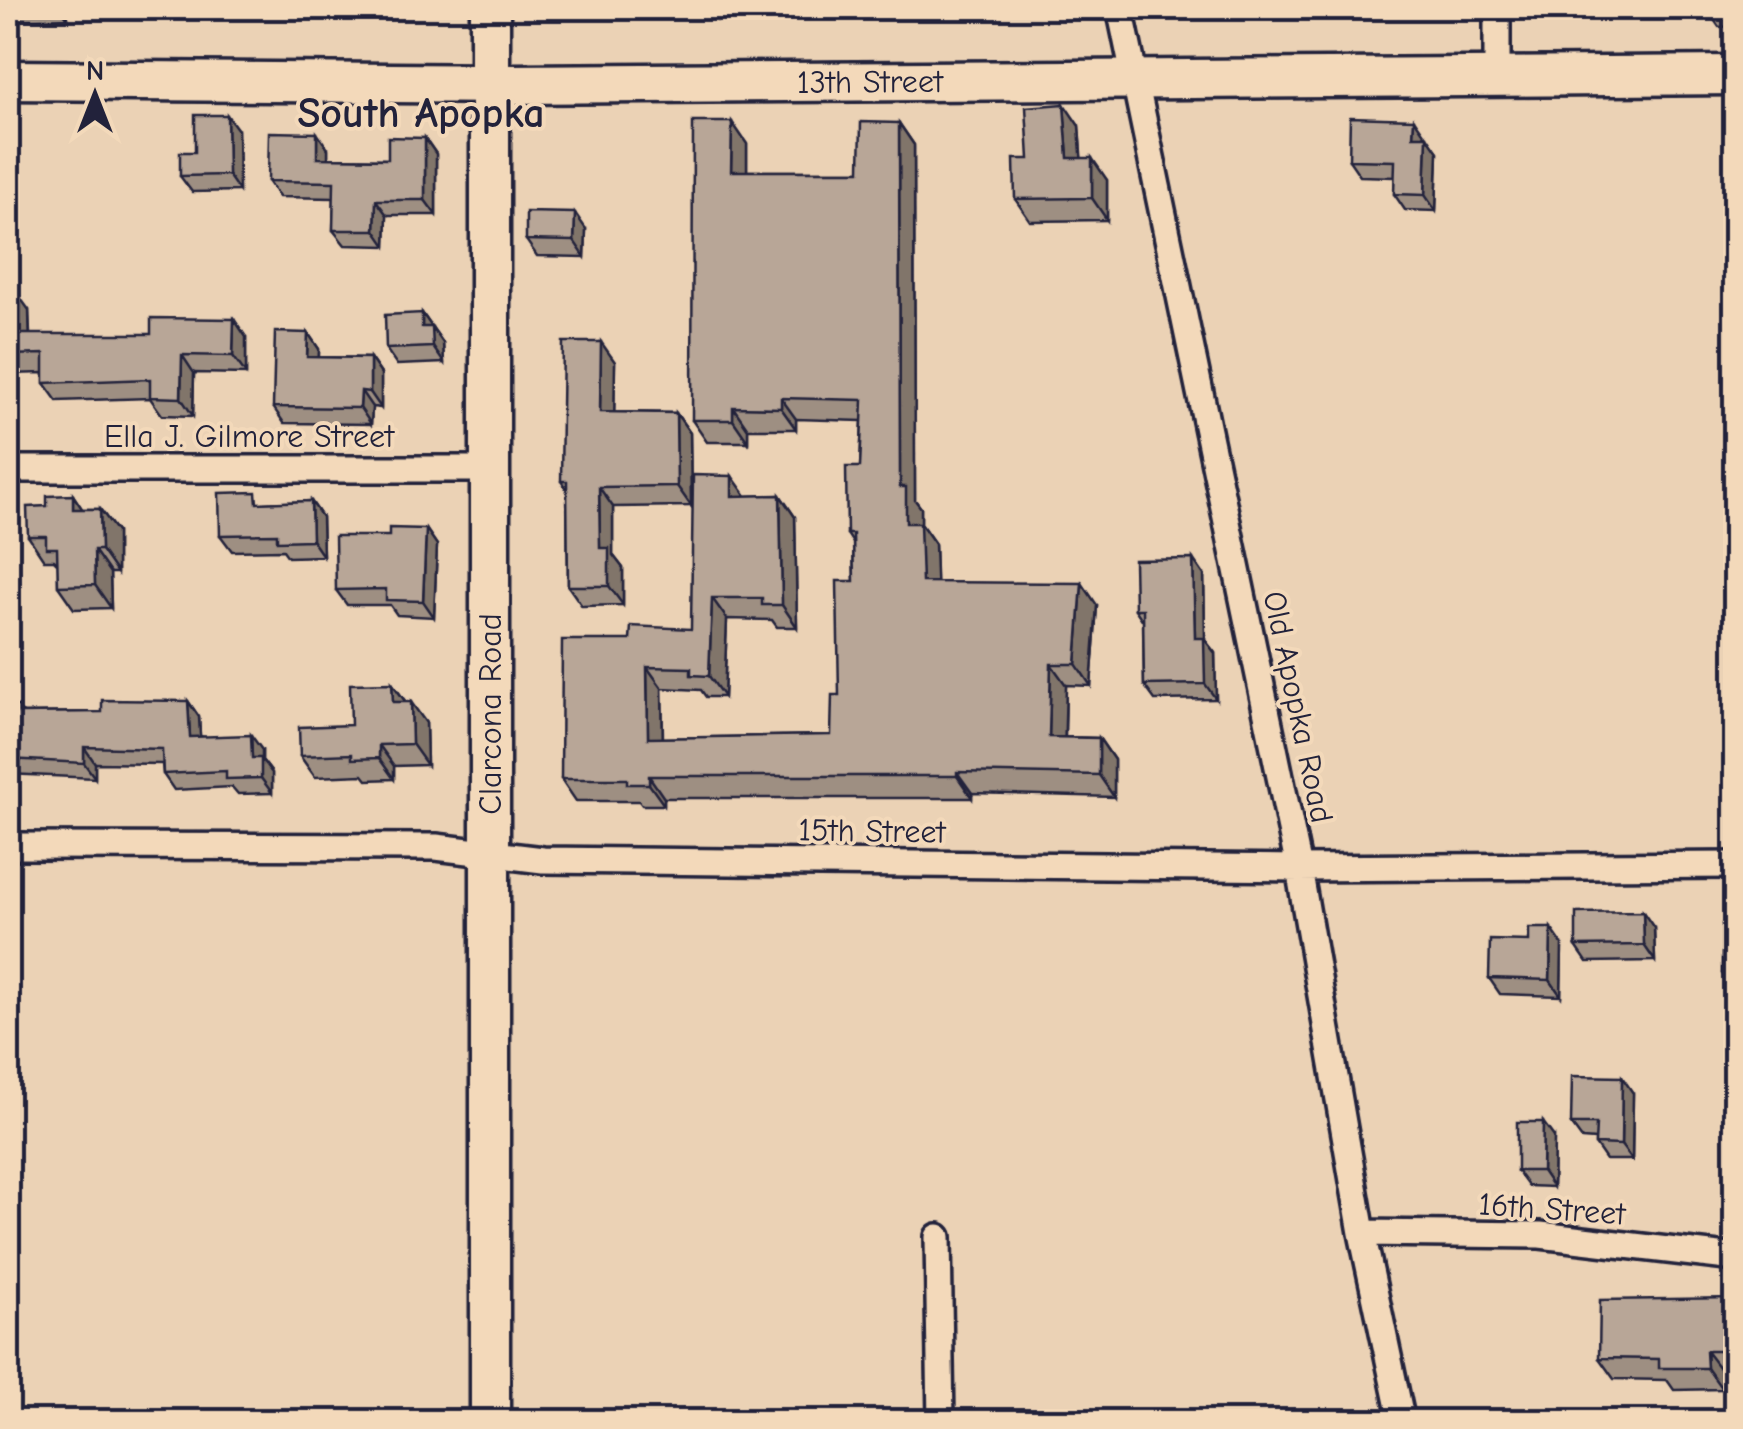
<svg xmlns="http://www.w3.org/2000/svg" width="1743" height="1429" viewBox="0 0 1743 1429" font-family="'Comic Neue',sans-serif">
	<rect width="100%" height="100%" fill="#ebd2b5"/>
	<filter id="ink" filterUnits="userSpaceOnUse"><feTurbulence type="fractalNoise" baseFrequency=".01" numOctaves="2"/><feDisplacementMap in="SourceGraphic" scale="20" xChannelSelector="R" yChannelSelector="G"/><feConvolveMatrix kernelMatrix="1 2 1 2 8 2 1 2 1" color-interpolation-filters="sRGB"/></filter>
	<g filter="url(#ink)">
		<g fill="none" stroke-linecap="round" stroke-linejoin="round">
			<g stroke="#22223b" stroke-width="32">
				<path id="street" d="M1120,8L1299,868L1362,1233L1402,1422
					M1497,77V8
					M8,469H490
					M8,846L436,847L543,860L1299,868L1736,865
					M1362,1233L1540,1235L1736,1258
					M938,1237L941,1422"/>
			</g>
			<g stroke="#22223b" stroke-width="45">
				<g id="secondary">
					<path d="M490,8V1422"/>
					<path id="s1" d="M8,80L513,84L1736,75"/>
				</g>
			</g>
			<use href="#street" stroke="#f3d9ba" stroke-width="25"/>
			<use href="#secondary" stroke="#f3d9ba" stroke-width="38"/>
		</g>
		<path fill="#9e8f82" stroke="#22223b" stroke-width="2.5" d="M8,8H67L68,18L20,20V28H8Z
			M665,8H716V19L672,18Z
			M809,8H852V12L813,13Z
			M1153,8H1183V9H1154Z
			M1329,8H1386V10L1330,9Z
			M1550,8H1580V13H1554Z
			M1628,8H1665L1666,18L1636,19Z
			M1736,8V26L1719,27L1708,11Z
			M899,123L914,145L915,500L921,508V524L935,544L936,582L1097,605L1091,686L1066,685L1065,737L1099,738L1114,760V797L972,793V798H664V805H642L639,801H576L561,779L630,640L691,629L747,496L780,495L795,517L797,627H777L772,620L727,619L724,697H706L701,690L662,688L663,738L831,735L839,695L854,581L853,543L847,534L860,467L862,421L796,419V429H748V442H707L692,420L747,144V171H860Z
			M1079,126L1081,158L1107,180V220L1030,221L1015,199L1029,159Z
			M238,130L239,191L192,192L180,176L195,152Z
			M1425,135L1438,152L1436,211L1405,210L1394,194L1395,177L1360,176L1349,160Z
			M425,138L436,154V215H387L386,246L345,245L333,230L334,198L279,197L268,181L328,149V158L388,159Z
			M586,229L585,257L537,256L526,240Z
			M8,292L29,310L30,334L246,337V374L194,373L193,416L162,415L150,398L57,401L44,383V373L8,374Z
			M422,313L443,343L444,363L397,365L386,349Z
			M308,333L319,349V357L370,358L381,374V408L372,407L371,424L284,423L273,407Z
			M615,362L614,412L676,413L690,433L691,506L613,507V555L623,568V605L582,606L568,586L567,490L561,481Z
			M73,495L82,509H100L117,532V573H110L111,608L74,609L58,586V564L54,560H44L28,536L47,506Z
			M311,501L322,517L323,556L288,557L283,550L232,551L220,535L264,503Z
			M426,529L437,545L434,617L397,615L390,605H347L336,590L389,536Z
			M1204,575L1205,640L1215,653L1216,699L1155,700L1144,685L1143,621L1135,609Z
			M392,683L406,702L426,723L427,765L394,766V779L367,780L363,775L315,777L300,756L351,725Z
			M188,701L199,717L200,736L262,750V760L272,773V793L238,794L232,787L174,790L163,774L162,764L95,763V778L8,774V706L24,713L102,712Z
			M1736,924V989H1733L1722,973Z
			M1654,928L1655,961L1587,962L1576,946Z
			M1562,944L1561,996L1500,994L1489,978Z
			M1633,1093L1632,1160H1606L1595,1144V1140L1582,1139L1571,1124Z
			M1554,1137L1553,1187L1528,1186L1517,1171Z
			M1736,1298V1372H1722V1389L1674,1390L1667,1380L1614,1379L1599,1358Z"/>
		<path fill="#81746a" stroke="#22223b" stroke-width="2.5" d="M9,8H11L20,20V28L9,12Z
			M60,8H67L68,18Z
			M708,8H716V19Z
			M1658,8H1665L1666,18Z
			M1064,104L1079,126L1083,180L1068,158Z
			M227,115L238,130L239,191L228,175Z
			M1414,119L1425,135L1424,151L1413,136Z
			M732,122L747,144V192L731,171Z
			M899,123L914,145L915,500L921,508V524L935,544L937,603L922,582L906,523L900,487Z
			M317,133L328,149V174L317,158Z
			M1427,136L1438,152L1436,211L1425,195Z
			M425,138L436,154V215L425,200Z
			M1092,158L1107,180V220L1092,198Z
			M376,200L387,215L386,246L375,230Z
			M575,213L586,229L585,257L574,241Z
			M16,292L29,310L30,352L17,334Z
			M422,313L443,343L444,363L433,347L422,327Z
			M234,319L246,337V374L233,356Z
			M308,333L319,349L318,373L307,357Z
			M601,342L615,362L614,432L600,412Z
			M182,355L194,373L193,416L181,398Z
			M370,358L381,374V408L370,392Z
			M361,391L372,407L371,424L360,408Z
			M781,398L796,419V429L781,408Z
			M733,407L748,429V442L733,420Z
			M676,413L690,433L691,506L677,486Z
			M732,476L747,497L732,496Z
			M599,487L613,507V555L623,568V605L609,586L600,548Z
			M73,495L89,519L73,509Z
			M780,495L795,517L797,627L782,605Z
			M311,501L322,517L323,556L312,540Z
			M100,509L117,532V573L101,550Z
			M426,529L437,545L434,617L423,601Z
			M94,550L110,573L111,608L95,585Z
			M1193,559L1204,575L1205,640L1215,653L1216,699L1205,684L1195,638Z
			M1082,583L1097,605L1091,686L1076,664Z
			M712,598L727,619L724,697L709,676Z
			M1051,664L1066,685L1064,758L1049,737Z
			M647,667L662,688L663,760L648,738Z
			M392,683L407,704L393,702Z
			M188,701L199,717L201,752L190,737Z
			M411,702L426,723L427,765L412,744Z
			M251,735L262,750V760L272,773V793L261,778L252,758Z
			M1099,738L1114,760V797L1099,775Z
			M379,745L394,766V779L379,758Z
			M84,747L95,763V778L84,763Z
			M957,772L972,793V798L957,776Z
			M649,776L664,798V805L649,784Z
			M1643,912L1654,928L1655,961L1644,945Z
			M1551,928L1562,944L1561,996L1550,980Z
			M1622,1077L1633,1093L1632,1160L1621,1145Z
			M1543,1122L1554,1137L1553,1187L1542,1171Z
			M1706,1351L1722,1372V1389L1707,1368Z"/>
		<path fill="#b8a697" stroke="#22223b" stroke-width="2.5" d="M1708,8H1736V10L1708,11Z
			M1064,104L1068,158H1092V198L1015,199L1014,159H1029L1026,107Z
			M195,115H227L228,175L180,176V152H195Z
			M1350,117L1414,119L1413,136H1427L1425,195L1394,194L1395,161L1349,160Z
			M693,122H732L731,171H860L861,122L899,123L900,487H906V523H920L922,582L1082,583L1076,664H1051L1049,737L1099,738V775L957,772V776H649V784H627V779H561L562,640H630L631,626L691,629L693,475L732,476V496L780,495L782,605H762V598H712L709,676L691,675V668L647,667L648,738L831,735L832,695H839L837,581H854L853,534H847L846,467H860L863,400L781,398V408L733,407V420H692Z
			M269,132L317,133V158L388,159V137L425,138V200H376L375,230H333L334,182L268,181Z
			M526,212L575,213L574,241L526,240Z
			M8,292H16L17,334H151V318L234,319L233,356L182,355L181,398L150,397V379L44,383V354L8,355Z
			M422,313V327H432L433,347L386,349L385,315Z
			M275,332L308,333L307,357L370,358V392L361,391L360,408L273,407Z
			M563,342H601L600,412L676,413L677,486L599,487L600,548H609V586H568L567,481H561Z
			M256,492L257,503L311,501L312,540L277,541V534L220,535L219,493Z
			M73,495V509H100L101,550H94L95,585L58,586L57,548H46V536H28L27,507L47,506V496Z
			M389,528L426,529L423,601L386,600V589L336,590L335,536H389Z
			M1193,559L1195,638H1204L1205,684L1144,685L1143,609H1135L1134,560Z
			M392,683L393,702H411L412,744L379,745V758L352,759V754L300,756L299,727L351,725L350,684Z
			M102,700L188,701L190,737L251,735L252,758H261V778L226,779V771L163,774L162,749L84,747V763L8,759V706H19V713L102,712Z
			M1643,912L1644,945L1576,946V913Z
			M1722,924H1736V973H1722Z
			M1529,928H1551L1550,980L1489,978L1490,940L1529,941Z
			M1572,1076L1622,1077L1621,1145L1595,1144L1596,1124H1571Z
			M1517,1122H1543L1542,1171H1517Z
			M1736,1298V1351H1706L1707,1368H1659V1359L1599,1358L1600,1300Z"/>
	</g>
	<g text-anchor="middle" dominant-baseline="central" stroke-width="8" stroke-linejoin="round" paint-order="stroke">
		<g font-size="32" fill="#22223b" stroke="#f3d9ba">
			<text stroke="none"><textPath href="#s1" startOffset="862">13th Street</textPath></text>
			<text x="249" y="436">Ella J. Gilmore Street</text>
			<text transform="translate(1298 707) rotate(78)">Old Apopka Road</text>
			<text transform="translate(490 714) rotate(-90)">Clarcona Road</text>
			<text transform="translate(872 831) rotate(1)">15th Street</text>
			<text transform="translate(1552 1209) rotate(4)">16th Street</text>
		</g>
		<g font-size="42" font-weight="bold" fill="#22223b" stroke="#f3d9ba">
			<text x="421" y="113">South Apopka</text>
		</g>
	</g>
	<rect width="1743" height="1429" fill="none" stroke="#f3d9ba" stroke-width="40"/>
	<rect x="20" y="20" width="1703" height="1389" fill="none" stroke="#22223b" stroke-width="4" filter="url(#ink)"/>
	<g transform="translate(95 95)" stroke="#f3d9ba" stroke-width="8" paint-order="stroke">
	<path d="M0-8L18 38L0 25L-18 38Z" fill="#22223b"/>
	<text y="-15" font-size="28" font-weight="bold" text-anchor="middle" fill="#22223b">N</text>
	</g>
</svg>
